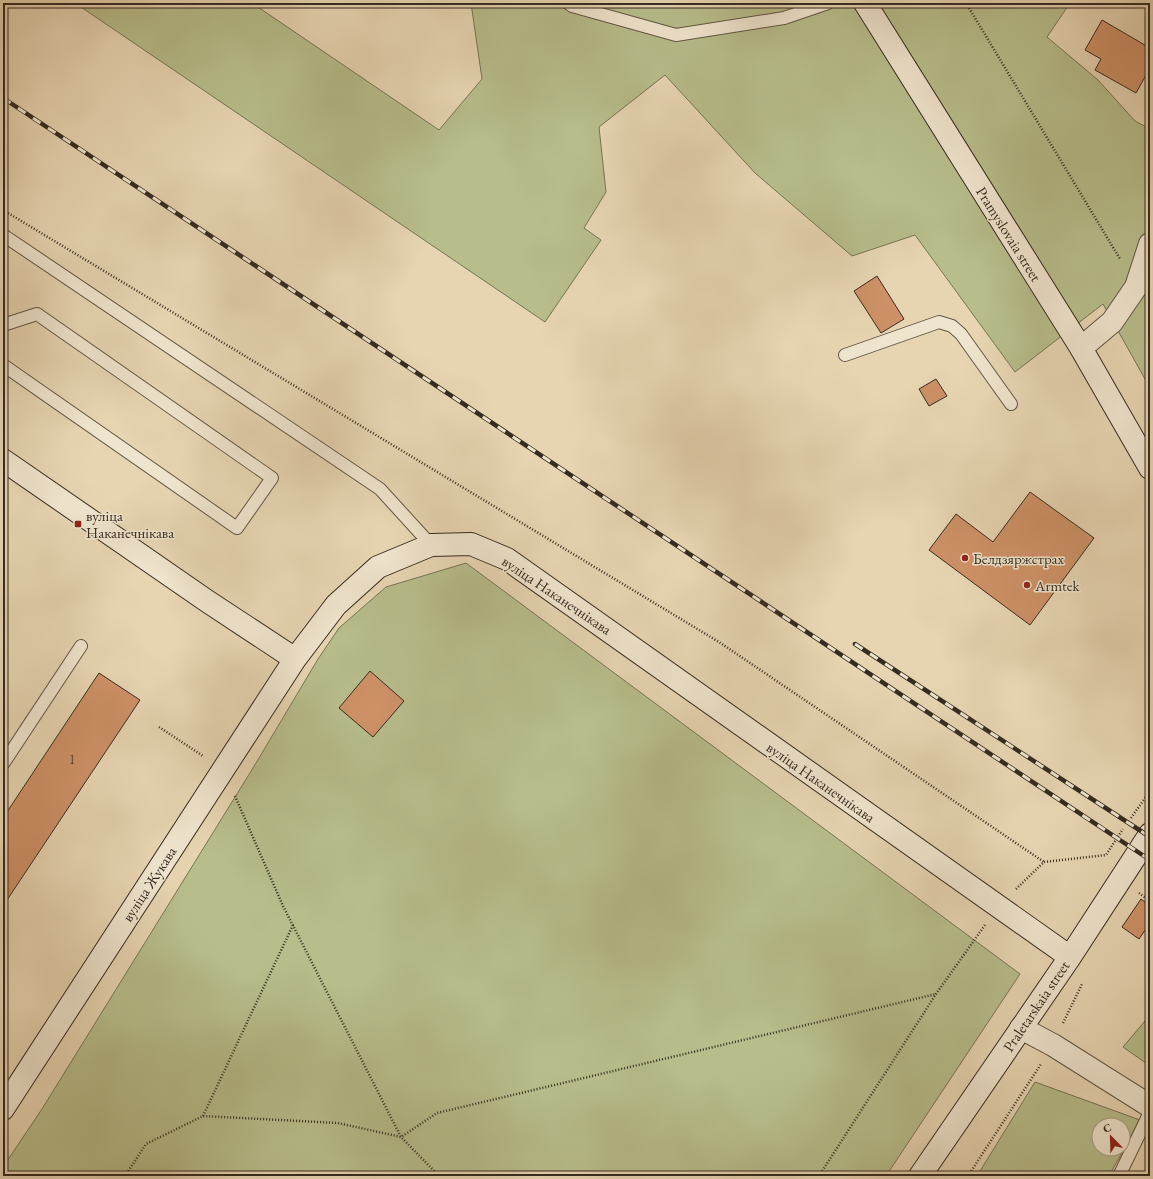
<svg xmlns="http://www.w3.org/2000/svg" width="1153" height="1179" viewBox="0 0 1153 1179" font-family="'EB Garamond',serif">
	<rect width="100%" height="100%" fill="#e7d5b2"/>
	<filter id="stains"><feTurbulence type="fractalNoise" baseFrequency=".005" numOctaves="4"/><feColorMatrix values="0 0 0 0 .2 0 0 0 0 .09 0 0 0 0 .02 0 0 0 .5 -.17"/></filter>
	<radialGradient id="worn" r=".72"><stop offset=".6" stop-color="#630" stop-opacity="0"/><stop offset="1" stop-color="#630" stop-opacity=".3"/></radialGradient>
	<path fill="#b7bd8b" stroke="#767456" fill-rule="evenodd" d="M75,3H252L439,130L482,79L471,3H1070L1047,37L1098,80L1135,121L1150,129V388L1103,304L1015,372L915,235L852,256L755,173L665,75L599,127L606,192L584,228L601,240L545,322Z
		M466,563L1020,974L886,1176H3V1167L42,1109L253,768L318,659L339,628L386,587Z
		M1150,1015V1066L1123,1047Z
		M1035,1082L1140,1120L1109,1176H977ZM1099,1125H1123V1149H1099Z"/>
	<path fill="#ce9167" stroke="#362b21" d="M1102,20L1150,48V68L1136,93L1095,70L1101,59L1085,50Z
		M877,276L904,319L881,333L854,291Z
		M936,379L947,396L929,406L919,389Z
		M1030,492L1094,538L1030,625L929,550L956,514L993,542Z
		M370,671L404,701L373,737L339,708Z
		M99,673L140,700L3,906V818Z
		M1141,899L1150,906V923L1139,939L1122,927Z"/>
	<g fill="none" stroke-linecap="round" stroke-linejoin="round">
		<g stroke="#625645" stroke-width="14">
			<path id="lane" d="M568,3L572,6L676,35L784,18L828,3
				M3,235L380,489L431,545
				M3,325L37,314L272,478L237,528L3,365
				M845,355L939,322L952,326L961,334L1011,404
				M3,764L81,646
				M1119,1176L1150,1112"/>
		</g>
		<g stroke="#625645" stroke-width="24">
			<path id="street" d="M1081,348L1112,322L1136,287L1150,244
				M1021,1028L1053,1045L1150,1106"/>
		</g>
		<g stroke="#362b21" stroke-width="24">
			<path id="secondary" d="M865,3L1081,348L1150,468
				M3,460L207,601L295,659
				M3,1109L295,659L336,605L378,567L431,545L471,544L507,559L1070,957
				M920,1176L1070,957L1150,834"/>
		</g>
		<path stroke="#362b21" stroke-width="2.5" stroke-dasharray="1 2" stroke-linecap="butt" d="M966,3L1120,259
			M3,210L719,642L1044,862
			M159,727L203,756
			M235,796L283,906L401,1137L437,1113L936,994
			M1131,818L1150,791
			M1016,889L1044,862L1106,855L1123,829
			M1139,893L1150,901
			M1063,1023L1082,984
			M203,1116L293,925
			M125,1176L146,1144L203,1116L338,1123L401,1137L439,1176
			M819,1176L936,994L985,925
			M968,1176L1041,1064"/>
		<use href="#lane" stroke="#efe4cd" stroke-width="12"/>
		<use href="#street" stroke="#efe4cd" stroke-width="22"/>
		<use href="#secondary" stroke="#efe4cd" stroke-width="22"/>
		<g stroke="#362b21" stroke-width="4.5">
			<path id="rail" d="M3,98L1150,860
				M855,644L1150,837"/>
		</g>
		<use href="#rail" stroke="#efe4cd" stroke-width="3" stroke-dasharray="9" stroke-linecap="butt"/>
	</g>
	<g fill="#8f2418" stroke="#efe4cd" stroke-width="1.5">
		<rect x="74" y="520" width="8" height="8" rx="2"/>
		<circle cx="965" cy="558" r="4"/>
		<circle cx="1027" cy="585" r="4"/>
	</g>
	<g text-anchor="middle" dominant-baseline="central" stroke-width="3" stroke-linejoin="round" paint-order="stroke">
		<g font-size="13" fill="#5c4432">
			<text x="72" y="759">1</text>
		</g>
		<g font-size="15" fill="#362b21" stroke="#efe4cd">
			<text transform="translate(1009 234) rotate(58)">Pramyslovaia street</text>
			<text transform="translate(557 595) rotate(34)">вуліца Наканечнікава</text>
			<text transform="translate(821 782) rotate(35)">вуліца Наканечнікава</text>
			<text transform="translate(149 884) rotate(-57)">вуліца Жукава</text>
			<text transform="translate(1036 1006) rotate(-56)">Praletarskaia street</text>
		</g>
		<g font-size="15" fill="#362b21" stroke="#efe4cd" text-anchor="start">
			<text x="86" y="515">вуліца<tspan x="86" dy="17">Наканечнікава</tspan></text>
			<text x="973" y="558">Белдзяржстрах</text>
			<text x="1035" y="585">Armtek</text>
		</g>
	</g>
	<rect width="1153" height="1179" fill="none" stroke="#e7d5b2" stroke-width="16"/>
	<rect x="4" y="4" width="1145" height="1171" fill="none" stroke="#362b21" stroke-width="2"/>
	<rect x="8" y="8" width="1137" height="1163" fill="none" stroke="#362b21"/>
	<g transform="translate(1111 1137) rotate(337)"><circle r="19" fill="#efe4cd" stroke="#a59a88"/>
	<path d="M0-3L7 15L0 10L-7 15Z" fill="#8f2418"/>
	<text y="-6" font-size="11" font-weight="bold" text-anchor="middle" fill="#362b21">С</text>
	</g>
	<rect width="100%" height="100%" filter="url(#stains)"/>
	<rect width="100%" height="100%" fill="url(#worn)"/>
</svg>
